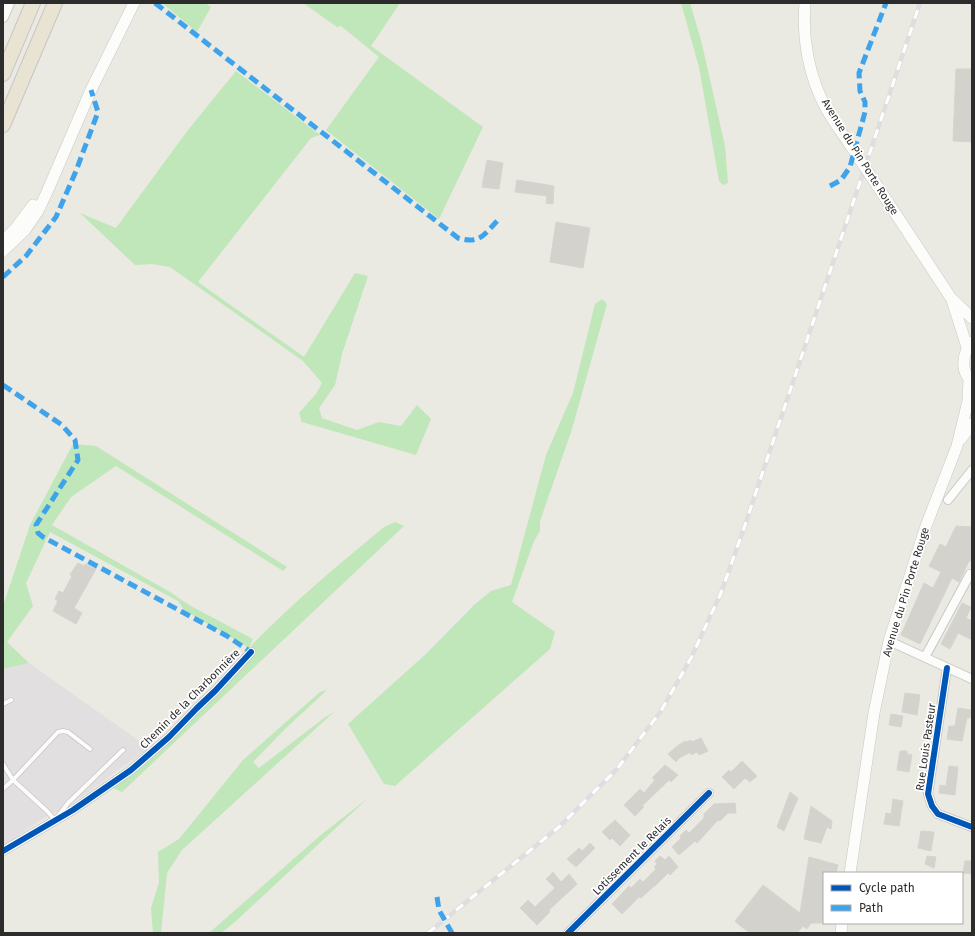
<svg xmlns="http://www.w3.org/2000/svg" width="975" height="936" viewBox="0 0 975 936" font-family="'Fira Sans',sans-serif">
	<rect width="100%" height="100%" fill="#eae9e2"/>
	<path fill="#e2dfe0" d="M29,663L149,748L70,805L41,820L3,846V669Z"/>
	<path fill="#c0e7b9" d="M162,3H205L211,7L197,32Z
		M303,3H400L371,46L483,127L439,219L326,130L379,57L341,26L337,27Z
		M681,3H690L702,44L725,146L728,183L723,185L719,181L699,67Z
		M236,71L320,135L311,138L198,282L304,357L355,273L368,276L342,354L335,385L319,408L322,418L357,430L379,422L401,426L417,405L431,419L416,455L302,422L299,413L316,394L322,383L303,361L170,267L152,264L135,265L80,213L116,228L188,130Z
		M602,299L607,304L572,429L540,521V531L534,541L512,602L555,632L550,649L395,786L384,784L348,724L427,653L474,605L491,591L511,585L546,455L573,393L595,304Z
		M73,444L96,446L287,567L283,571L116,466L71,497L52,525L170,592L189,605L253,639L249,648L184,610L178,601L50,532L26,583L33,606L7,642L29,663L3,669V606L30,525Z
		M395,522L404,526L122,792L111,787L156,753L215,697L252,656L251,646C292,603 338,565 384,527Z
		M327,690L284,730L253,762L259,768L324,718L334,712L182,850L167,873L161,933H153L151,908L159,883L158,852L179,839L243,760L320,692Z
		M367,799L236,921L221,933H209L322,834Z"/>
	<path fill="#d3d2cc" stroke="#d5d4ce" d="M956,69H972V142L953,141Z
		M487,160L503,163L499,189L482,187Z
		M517,180L554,186L553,204L546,203L547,196L515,192Z
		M556,222L590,228L583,268L550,262Z
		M956,526L972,527V559L968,563L959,582L952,578L920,644L901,635L924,583L933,588L941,572L929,566L940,544L946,547Z
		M78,563L84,566L85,564L96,569L74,608L82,613L76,624L53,611L58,601L55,599L59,591L63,593L72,576L70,575L75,567Z
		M962,603L971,607L966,618L972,621V640L958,633L950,649L941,644Z
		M905,693L920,695L917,715L902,712Z
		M958,708L971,710L970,718H967L962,741L947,739L949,726H955Z
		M891,714L903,716L901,727L889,725Z
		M701,738L708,751L699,755L697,752L691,755V752L679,758L676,762L668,754L676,747L685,741L686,742L691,740L692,742Z
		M900,751H907V754L912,755L909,772L897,770Z
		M742,761L757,776L750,782L745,778L734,789L722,777L729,770L731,772Z
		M665,765L678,775L671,782L669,780L642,806L644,807L635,816L624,805L640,789L644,793L655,780L652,778Z
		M949,766L958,767L955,795L939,793L940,785L946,786Z
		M790,792L798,798L784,831L777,827Z
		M893,799L903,801L899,826L884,824L886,813L891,814Z
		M735,803L736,813H728L720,821L718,820L697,843L695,841L679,855L672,847L681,838L680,836L686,830L689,833L704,818V814L714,804Z
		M811,806L832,821L831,829L827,827L821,843L804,839Z
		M615,820L630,835L620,846L612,838L610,840L602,832Z
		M921,831L934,832L931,851L918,848Z
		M590,843L595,848L576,867L567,859L579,848L582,851Z
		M660,856L665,860L669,856L678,867L670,875L668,873L655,886H654L641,898L639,897L622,914L612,904L629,886L631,888L640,879L643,882L656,869L654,867L657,864L655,861Z
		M927,856L936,857L934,868L925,864Z
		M809,857L838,865L836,873H824V923H811L807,929L803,926L797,933H750L738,924L735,921L763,885L800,913Z
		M965,861H972V874L963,873Z
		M553,872L561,882L569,874L577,884L549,910L550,912L537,925L520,908L528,900L535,907L555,888L546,879Z"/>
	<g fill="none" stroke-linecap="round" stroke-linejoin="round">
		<g stroke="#c8c8c7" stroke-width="5.5">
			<path id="service" d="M3,704L11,700
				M3,764L13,780L58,732L63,731L68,732L90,749
				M3,789L13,780L47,811L55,820L68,803L123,750"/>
		</g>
		<g stroke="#c8c8c7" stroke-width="10">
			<path id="minor" d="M948,500L972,470
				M889,641L972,679
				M925,657L970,574
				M947,668L928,794L932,806L938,814L972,827
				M3,851L73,810L131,770L169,737L197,708L215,691L251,652
				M568,933L709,793"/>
		</g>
		<g stroke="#c8c8c7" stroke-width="12">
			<path id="tertiary" d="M3,17L9,3"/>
		</g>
		<g stroke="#c8c8c7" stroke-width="12">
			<path id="secondary" d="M805,3C802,39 809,77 826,108C833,121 842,133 850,145
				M882,193L951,298L972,318
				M3,241L15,229L33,205
				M3,251L25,230L38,211L47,192L91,90L134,3
				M952,300L967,347
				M972,342C962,354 960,371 972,382
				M961,439L972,424
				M850,873L874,713L889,641L926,526L957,446L968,401L969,379
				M841,933L842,923"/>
		</g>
		<g stroke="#c6c5c2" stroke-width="16">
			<path id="motorway" d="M3,74L33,3
				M3,125L55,3"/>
		</g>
		<use href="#service" stroke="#fcfcfb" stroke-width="4"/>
		<use href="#minor" stroke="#fcfcfb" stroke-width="8"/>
		<use href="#tertiary" stroke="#fcfcfb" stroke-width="10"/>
		<use href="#secondary" stroke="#fcfcfb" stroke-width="11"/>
		<use href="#motorway" stroke="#e9e3d4" stroke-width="14"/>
		<g stroke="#dededf" stroke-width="4.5">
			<path id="rail" d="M428,933L559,827L617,769L661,711L691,658L721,593L743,531L920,3"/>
		</g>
		<use href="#rail" stroke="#fff" stroke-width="3" stroke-dasharray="9" stroke-linecap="butt"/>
		<g stroke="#c8c8c7" stroke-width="12" stroke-linecap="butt">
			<path id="secondary-bridge" d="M850,145L882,193"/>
		</g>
		<use href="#secondary-bridge" stroke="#fcfcfb" stroke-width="11"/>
		<path stroke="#3ea3eb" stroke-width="5" stroke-dasharray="10 5" stroke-linecap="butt" d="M155,3L458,238C481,245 485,233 500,218
			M830,186L841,180L850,167L865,112V102L860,91L859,73L886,3
			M3,277L26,256L56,217L76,171L98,112L91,90
			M3,385L62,425L75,440L78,460L36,525L38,533L43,537L227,636L251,652
			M437,897L439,910L452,933"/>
		<g stroke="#fff" stroke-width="8">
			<path id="cycleway" d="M947,668L928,794L932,806L938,814L972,827
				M3,851L73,810L131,770L169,737L197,708L215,691L251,652
				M568,933L709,793"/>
		</g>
		<use href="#cycleway" stroke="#0057b8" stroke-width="6"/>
	</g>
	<g text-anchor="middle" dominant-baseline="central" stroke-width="3.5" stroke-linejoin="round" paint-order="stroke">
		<g font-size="11" fill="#2c2c2c" stroke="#fff">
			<text transform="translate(860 157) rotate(58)">Avenue du Pin Porte Rouge</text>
			<text transform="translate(906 592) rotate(-73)">Avenue du Pin Porte Rouge</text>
			<text transform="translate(190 699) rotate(-45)">Chemin de la Charbonnière</text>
			<text transform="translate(926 747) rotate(-82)">Rue Louis Pasteur</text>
			<text transform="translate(632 856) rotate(-45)">Lotissement le Relais</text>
		</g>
	</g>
	<rect width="975" height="936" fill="none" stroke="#2c2c2c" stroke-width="8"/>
	<rect x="823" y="872" width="140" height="52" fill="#ffffff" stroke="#ababab"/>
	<rect x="831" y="885" width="20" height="6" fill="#0057b8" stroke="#ababab"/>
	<text x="859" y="892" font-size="12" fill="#2c2c2c">Cycle path</text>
	<rect x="831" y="905" width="20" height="6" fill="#3ea3eb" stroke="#ababab"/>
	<text x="859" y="912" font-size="12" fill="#2c2c2c">Path</text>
</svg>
